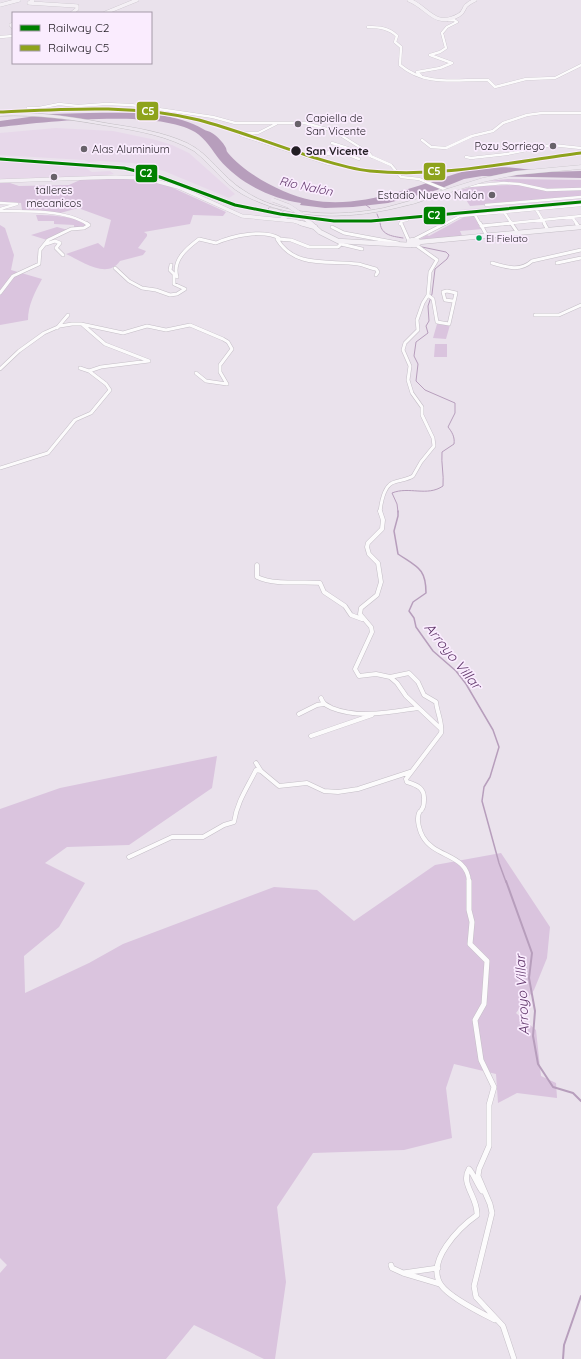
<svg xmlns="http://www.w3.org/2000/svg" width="581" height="1359" viewBox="0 0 581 1359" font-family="Quicksand,sans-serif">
	<rect width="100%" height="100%" fill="#eae2ec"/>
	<path fill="#e7d8ea" d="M56,128L113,131L156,140L172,145L189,153L235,194L229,198L164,171L133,163L100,161L89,162L84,160L0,155V133Z
		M0,160L86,166L87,169L92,172L110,171L114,174L100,176L0,180Z
		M581,198V203L477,212L472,214L387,220L386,217Z"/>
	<path fill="#dac4de" d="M133,178L162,183L226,212L223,216L193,215L190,224L144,232L147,234V236L138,248L146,251L143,255L120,261C107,280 82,261 66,254L98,243L104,248L111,220L78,208L57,214L22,210L21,203L0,202V183H10L19,186L69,185L80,180Z
		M508,179L581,180V197L470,206L460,190L476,186L513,185V182L488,181Z
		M36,215C50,215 76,216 87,225L86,227L74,228V225L54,224V221H38Z
		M475,215L483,229L460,231L463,238L421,242L417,238L420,239L427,235L429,236L464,217L463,216Z
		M0,225L5,228L14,255L11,270L42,279C35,292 28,305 28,320L0,325Z
		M57,227L68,230L47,240L31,235Z
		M437,324L450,325L446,339L433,338Z
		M435,344H447V357H434Z
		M217,756L212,788L129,845L67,847L45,863L85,883L59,927L24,956L25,993L89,963L123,944L274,887L317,890L354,921L435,865L501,853L550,927L547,958L534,990L516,1013L536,1030L541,1076L556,1083L557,1098L517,1093L498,1103L496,1074L454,1064L446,1088L452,1138L404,1150L313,1153L277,1207L286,1282L275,1359H264L194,1325L166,1359H0V1273L7,1265L0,1258V809L60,788Z"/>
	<path fill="#b79ebc" d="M89,113C127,113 169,110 203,129C206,131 209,131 212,133C217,136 223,142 226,148C227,151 226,150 228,153C245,174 285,195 311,200C359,209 410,188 455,174C466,170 479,169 491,168C510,165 529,171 548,172C559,172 570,171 581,171V178L482,176L464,179L437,190L388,203L353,207L325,208L300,205L301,203C270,198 239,183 219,159C212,150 206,139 195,132C156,109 46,122 0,127V121L51,114Z"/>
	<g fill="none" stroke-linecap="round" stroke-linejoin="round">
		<path stroke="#b79ebc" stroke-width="1" d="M366,205L370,208
			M377,214L379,219
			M380,221C380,235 391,236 403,238
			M398,512L397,504L392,493C409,486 427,497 443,486C444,474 441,464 442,452L454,444C455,437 452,432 448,427L455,413V403L425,390L416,381L418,364L414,356L416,342L428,333L426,326L429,321L428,306L432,294L435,269L447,259L449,255L446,252L422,247"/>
		<path stroke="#b79ebc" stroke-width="1.5" d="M398,511V516L394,531L398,554C417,567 426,568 426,593L413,602L409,611L414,618L416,627L433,651L456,671L466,684L493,730L499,747L490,777L484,787L482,801L499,863L506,882"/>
		<path stroke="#b79ebc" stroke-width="2" d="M506,881L532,953L529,978L535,1011L533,1036L538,1064L553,1087L573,1093L581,1101
			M563,1359L564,1345L581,1296"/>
		<g stroke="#c4bec6" stroke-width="3">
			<path id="street-far3" d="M368,27C379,27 389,28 397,36L395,42L401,47L400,65C426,87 457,79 488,80L495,87L526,79L555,78L581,65
				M0,37L13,36
				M421,76L417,72L440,68L452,63L430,55L440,52L446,48L442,33L447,27L457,22L454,20H448
				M28,108H39L59,104L78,106L106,104L131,105L213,117L235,123H305L334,131L369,153L372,157
				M276,124L258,133H245L241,135L329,164
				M422,140L431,147L446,148L472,136L493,131L503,123L527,115L542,113H581
				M332,143L366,154L391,165L401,177L419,179L449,191
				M503,147L533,148
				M330,151H339L331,154H326Z
				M339,151L359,159
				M339,151L344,148
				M466,157L471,158L507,154L552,145L581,148
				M469,186L504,183L519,184L547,190L581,189
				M0,203L17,204L0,209
				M486,205L581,197
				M536,209L545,224
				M0,211C24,211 67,210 87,224
				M504,212L512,224
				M475,215L480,224
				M572,217L577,224
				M400,224L402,221L407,220
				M445,224L460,216L581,205
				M502,224L581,216"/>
		</g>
		<g stroke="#c4bec6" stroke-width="4">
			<path id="street-far2" d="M401,223L409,241
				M480,223L487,236
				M511,223L518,233
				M544,223L548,230
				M576,223L579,227
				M481,226L512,223
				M332,227L344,233L398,243
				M413,240L446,223
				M339,242L341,244L362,249
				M46,244L55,241L60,243L56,248L63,255
				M341,244L338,247H309L291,240L277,239C295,269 329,260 358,264C364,265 370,268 376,269L378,272L376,275
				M492,263C506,267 520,272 532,261L581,250
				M557,263L581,258
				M171,265L170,270L175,275
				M115,268L129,281L142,288L156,290L170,295L177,294L185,289L174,284V274
				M177,277C172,260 187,248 199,239L216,243C232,236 263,229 279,238
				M0,293L13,276L39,264L40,250L48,240L71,229L84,228L89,225L86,223
				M428,295L433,299L437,322L449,324L456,293L447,291L443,292L445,300L453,301
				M535,315H559L581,305
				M57,328L68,315
				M80,368L89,371L101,367L149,361L105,344L83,325
				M0,369L19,351L44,333L60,326L72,324H81L123,333L147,326L166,330L190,325L223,339L228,342L232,349L220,365V372L227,384L206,381L196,373
				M0,468L48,453L75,420L91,413L110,390L106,384L89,371
				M380,512C381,503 383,488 392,483C399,480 407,480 413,476L421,462L434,446L433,438L422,415V407L412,393L408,380L410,366L403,350L405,343L418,330L417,320L423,303L428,295L430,272L437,260L416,245"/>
		</g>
		<g stroke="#c4bec6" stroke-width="5">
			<path id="street-far1" d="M380,511L383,520L382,529L368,543L367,547L369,554L378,563L381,582L377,595L361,608L360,614L371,627L372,632L355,669L359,676L376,674L390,677L397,683L406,696L441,729
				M257,565V577C278,586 298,581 320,583L324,592L345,606L351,615L362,619
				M390,677L409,673L418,682L424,695L436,702C437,712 443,724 441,733L406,779L407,782C417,785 425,788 424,800C424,802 424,806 422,809C420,813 421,809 419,813C416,820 420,832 423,837C435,858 468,854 469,882
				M321,698C323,704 326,705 332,708C359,719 390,712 418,708
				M299,714L317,705L324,704
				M311,736L372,715
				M256,763L261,771L279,786L307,783L324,791L338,792L358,789L410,772
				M129,857L172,837H203L224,825L234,822C237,802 247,788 256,770L261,771"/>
		</g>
		<g stroke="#c4bec6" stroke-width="6">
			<path id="street" d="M469,881V910L472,922L470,944L487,961L484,1004L475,1020L481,1060L494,1087L489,1105V1146L479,1169L478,1176L490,1204L492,1213L474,1286L476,1297L503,1326L514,1359
				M482,1191C478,1186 472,1171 469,1169C460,1184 478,1197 477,1215C460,1227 425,1261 441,1285C450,1298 481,1313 495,1320
				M391,1265L392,1268L403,1273L438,1268
				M403,1273L440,1284"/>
		</g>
		<g stroke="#c4bec6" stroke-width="4">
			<path id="secondary-far1" d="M33,0L29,3L77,6V9L72,13
				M409,0C428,7 434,29 459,15C463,13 463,11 465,7C467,4 471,2 475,0
				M0,5L19,0
				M105,13L137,0
				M13,24L11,25L13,27
				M0,181L116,177L144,178L178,187L242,216L294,221L304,224
				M281,219C296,212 300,213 311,224"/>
		</g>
		<g stroke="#c4bec6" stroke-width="5.5">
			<path id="secondary" d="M301,223L315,227
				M310,223L320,232L338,241L411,245
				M413,240L418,241L419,243L415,245L409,244V241Z
				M419,242L581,227"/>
		</g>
		<g stroke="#c3bfc4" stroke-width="1">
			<path id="primary" d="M27,113C55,114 83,119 111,124C137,128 163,132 187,143C210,154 222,177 243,190C282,217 339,217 384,208C399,204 413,200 428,196L430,197C421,203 407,205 396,208C344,220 289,220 242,194C223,183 211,164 194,151C168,136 139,131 109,126C73,120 37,114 0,116V114Z
				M269,208C276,208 284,211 288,216L284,217L280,214L269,210Z"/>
		</g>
		<use href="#street-far3" stroke="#fcfbfc" stroke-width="2.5"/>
		<use href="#street-far2" stroke="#fcfbfc" stroke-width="3"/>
		<use href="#street-far1" stroke="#fcfbfc" stroke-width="4"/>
		<use href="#street" stroke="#fcfbfc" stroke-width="5"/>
		<use href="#secondary-far1" stroke="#f4f0f5" stroke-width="3.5"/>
		<use href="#secondary" stroke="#f4f0f5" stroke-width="4.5"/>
		<use href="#primary" fill="#ede7ef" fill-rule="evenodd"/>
		<g stroke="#c3bfc4" stroke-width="4.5" stroke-linecap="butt">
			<path id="primary-bridge" d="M428,197L483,180L516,173L581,167
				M273,200L289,206L302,215"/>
		</g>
		<use href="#primary-bridge" stroke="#ede7ef" stroke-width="4"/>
		<g stroke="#faecfe" stroke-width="5">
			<path id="rail-1" d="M0,159L124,168L160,177L235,205L280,214L334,221H371L581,202"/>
		</g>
		<g stroke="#faecfe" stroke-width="5">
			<path id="rail-2" d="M0,112C66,109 134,104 199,120C236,130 272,144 309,156C329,162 349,169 370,171C441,178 511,162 581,153"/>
		</g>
		<use href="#rail-1" stroke="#008000" stroke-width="3"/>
		<use href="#rail-2" stroke="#8ea31c" stroke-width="3"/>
	</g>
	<g fill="#68626a" stroke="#faecfe" stroke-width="1.5">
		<circle cx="298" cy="124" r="4"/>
		<circle cx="553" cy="146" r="4"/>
		<circle cx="84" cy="149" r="4"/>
		<circle cx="54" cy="177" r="4"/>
		<circle cx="492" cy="195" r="4"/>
	</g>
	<circle fill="#221d24" stroke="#faecfe" stroke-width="1.5" cx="296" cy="151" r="5.5"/>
	<circle fill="#00a651" stroke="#faecfe" stroke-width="1.5" cx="479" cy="238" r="3.5"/>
	<g text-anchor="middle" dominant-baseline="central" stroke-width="3.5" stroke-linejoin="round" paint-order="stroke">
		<g font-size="10" fill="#221d24" stroke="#faecfe" text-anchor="start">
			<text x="486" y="238">El Fielato</text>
		</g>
		<g font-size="11" fill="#221d24" stroke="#faecfe" text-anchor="start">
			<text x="306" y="118">Capiella de<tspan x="306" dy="13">San Vicente</tspan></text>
			<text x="545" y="146" text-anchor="end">Pozu Sorriego</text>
			<text x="92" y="149">Alas Aluminium</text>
			<text x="54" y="190" text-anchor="middle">talleres<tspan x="54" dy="13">mecanicos</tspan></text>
			<text x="484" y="195" text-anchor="end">Estadio Nuevo Nalón</text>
		</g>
		<g font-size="11" font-weight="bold" fill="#221d24" stroke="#faecfe" text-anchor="start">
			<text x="306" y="151">San Vicente</text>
		</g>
		<g font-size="12" font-style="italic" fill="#5d3367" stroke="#faecfe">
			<text transform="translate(306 186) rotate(12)">Río Nalón</text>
		</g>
		<g font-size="14" font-style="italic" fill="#5d3367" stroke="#faecfe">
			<text transform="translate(453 656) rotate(51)">Arroyo Villar</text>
			<text transform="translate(522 995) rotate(-93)">Arroyo Villar</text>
		</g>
	</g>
	<g stroke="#faecfe" stroke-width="1.5">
		<rect x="136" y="101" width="23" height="20" rx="4" fill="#8ea31c"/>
		<rect x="423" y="162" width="23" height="19" rx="4" fill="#8ea31c"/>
		<rect x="135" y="164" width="23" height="19" rx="4" fill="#008000"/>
		<rect x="423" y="206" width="23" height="19" rx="4" fill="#008000"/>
	</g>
	<g font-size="11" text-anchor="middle" font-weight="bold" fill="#fff">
		<text x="148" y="115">C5</text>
		<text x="434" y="175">C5</text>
		<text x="146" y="177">C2</text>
		<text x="434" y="219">C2</text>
	</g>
	<rect x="12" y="12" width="140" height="52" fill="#faecfe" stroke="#a499a7"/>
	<rect x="20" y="25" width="20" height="6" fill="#008000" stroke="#a499a7"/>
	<text x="48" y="32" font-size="12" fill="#221d24">Railway C2</text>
	<rect x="20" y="45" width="20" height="6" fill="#8ea31c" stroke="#a499a7"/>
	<text x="48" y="52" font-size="12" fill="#221d24">Railway C5</text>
</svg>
